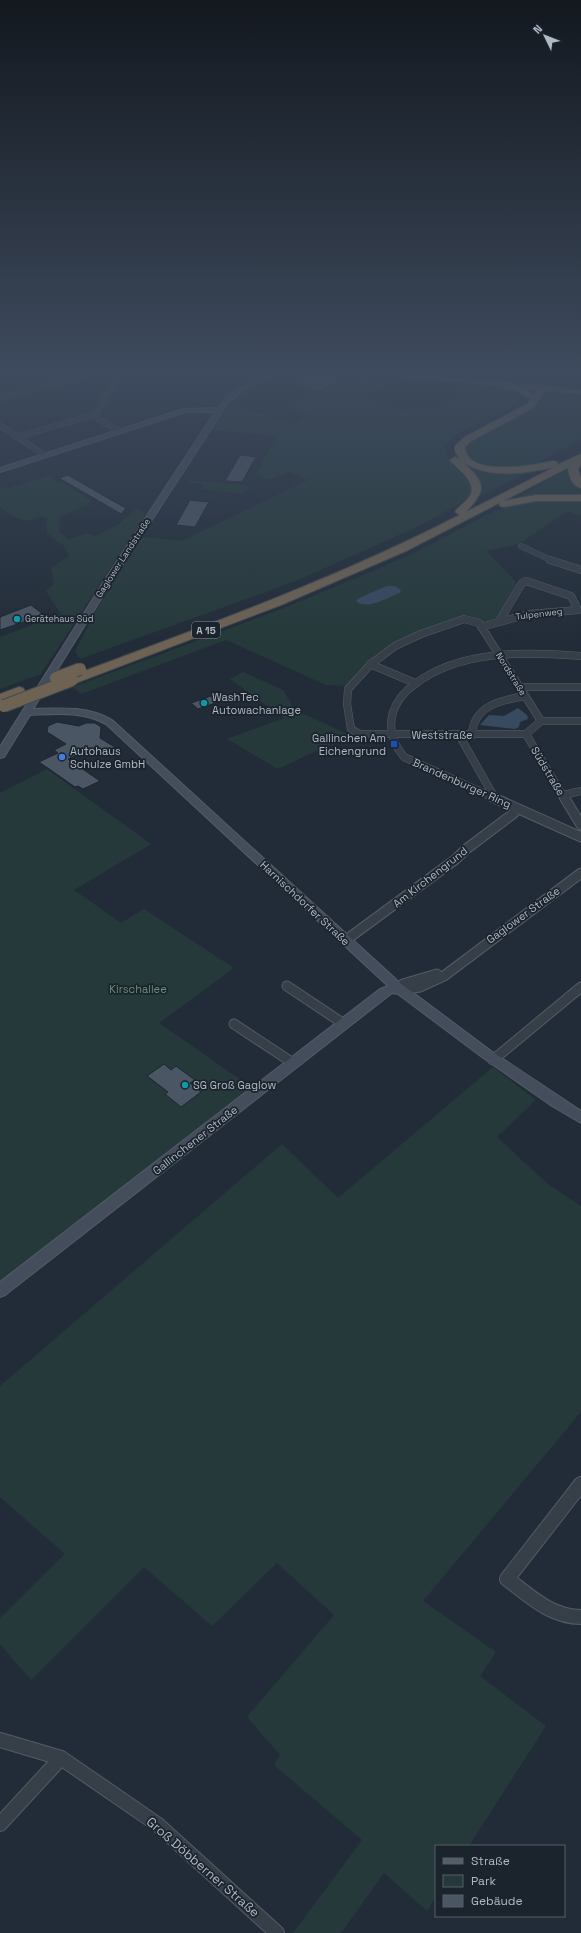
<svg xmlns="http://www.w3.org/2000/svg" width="581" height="1933" viewBox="0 0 581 1933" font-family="'Space Grotesk',sans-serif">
	<rect width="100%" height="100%" fill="#222c38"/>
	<path fill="#25393a" d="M365,374L372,375L371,377L400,380L362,396L403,411L416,405L429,410L459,397L461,382L501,389L517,397L516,402L510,408C492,417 453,430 444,448L449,460L467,476L472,485V492L465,500L452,508L419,526L296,581L80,659L75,651L97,609L142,537L182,541L308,480L289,472L269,480L255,475L277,436L213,430L230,404L293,424L312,416L287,406Z
		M550,392L581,394V440L531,465L504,468L488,466L468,458L465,448C486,425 521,420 544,399L545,393Z
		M458,459L468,464L528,472L480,497L481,483L475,474Z
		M570,468C567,477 573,483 581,488V496L536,495L514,499Z
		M51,475L57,483H63L90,500L89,505L72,511L59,518V531L68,540L87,533L95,536L119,524L136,508L146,513L41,674L0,689V637L61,614L46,591L54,584L51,568L69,556L62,543L60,544L47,533V518C39,515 37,518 29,520C20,522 8,512 0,507V486L6,489Z
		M190,480L247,486L252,488L241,494L201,489L203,484L186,482Z
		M542,500L581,501V516L567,511L519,544L486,551L515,581L516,584L497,619L485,623L472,618L394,643L366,664L347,686L326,685L226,640L81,694L73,687L284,608L373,571L412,554L493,512L510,505Z
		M243,672L283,690L295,710L350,735L278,769L227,739L284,718L230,679Z
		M47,769L151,844L74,890L121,923L144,909L234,968L159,1023L254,1089L0,1285V793Z
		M493,1067L536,1100L497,1137L549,1185L581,1206V1412L423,1601L496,1652L480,1676L546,1726L469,1846H436V1897L427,1911L384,1873L341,1933H293L362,1840L274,1765L280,1755L247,1717L334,1615L277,1563L212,1626L144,1567L31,1680L0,1644V1618L65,1554L0,1497V1386L282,1144L338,1198Z"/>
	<path fill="#384a60" d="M387,586H395L401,590L400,593C388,597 366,611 356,601L359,598Z
		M518,708L527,715L528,719L520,722L519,727L515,729L480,725L489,715L504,716Z"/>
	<path fill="#4a5663" stroke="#1d252f" d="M315,372L338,377L339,383L317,392L289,381Z
		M240,455L256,457L242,482L225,481Z
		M68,475L113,501L126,508L121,514L59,478Z
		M190,500L209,502L195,527L176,525Z
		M31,605L44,615L0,630V617Z
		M211,696L218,702L198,709L191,703Z
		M57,722L79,726L86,723H95L101,727L100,738L118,749L108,754L97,747L68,759L100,781L83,789L78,786L75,787L39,762L58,753L54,750L66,744L47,732L48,726Z
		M164,1064L171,1070L176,1066L195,1080L190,1083L201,1092L181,1107L165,1094L168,1092L147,1076Z"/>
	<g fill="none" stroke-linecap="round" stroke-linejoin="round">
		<g stroke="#535c66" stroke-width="6">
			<path id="street-far3" d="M120,371L96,414L98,419L120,431
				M0,398L102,371
				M0,425L44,455
				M17,437L96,414
				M521,546L553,561"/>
		</g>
		<g stroke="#535c66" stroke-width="8">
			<path id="street-far2" d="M550,560L581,570
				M481,627L529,614L578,610L571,596L526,581L522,583L500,620
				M370,664L415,683
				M519,687H581
				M541,721H581
				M526,734H359L351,729L347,704L348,689L371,664L395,646L421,634L464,619L479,623L541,721
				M526,734L564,798
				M526,734L541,721
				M459,735L492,793V797
				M472,735C473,706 501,700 525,696
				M563,795L581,791
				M494,798L404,757C393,744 388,729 393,712C397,700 405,691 415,684C461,649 527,652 581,656"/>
		</g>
		<g stroke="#535c66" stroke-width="11">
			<path id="street-far1" d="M492,797L581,837
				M564,797L581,825
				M346,940L456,859L465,850L514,813
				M403,984L437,974
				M287,986L344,1024
				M401,990L420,987L444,976L581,873
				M234,1024L293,1063
				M493,1060L581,987"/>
		</g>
		<g stroke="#535c66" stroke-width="16">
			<path id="street" d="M581,1484L507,1579C530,1596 551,1617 581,1617
				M0,1740L61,1758L157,1824L277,1933
				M0,1824L61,1758"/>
		</g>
		<g stroke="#535c66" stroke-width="2">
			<path id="secondary" d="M278,371H287L246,388L228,403L114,578L33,709C61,708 88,706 112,720L400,983L491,1051L581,1111V1123L552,1106L482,1057L398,994L392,993L5,1295L0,1297V1282L380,989L388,986L106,724C82,711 56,714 30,715L4,757L0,758V747L106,578L215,412H186L0,472V468L183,409L218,408C231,387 256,380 278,371Z"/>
		</g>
		<g stroke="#3f4751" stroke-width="2">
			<path id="primary" d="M359,371H389L581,390V394L363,373Z"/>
		</g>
		<g stroke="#404953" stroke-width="2">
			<path id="highway" d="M497,381L524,387L534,395L540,386L543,385L548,388L533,408L471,441L465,447C466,478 535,465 553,461L557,462V465L581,454V465L578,469L581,479V488C572,486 570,477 568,469L569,467L503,501L536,495H581V501H536L504,507L500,506L499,503L406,551L281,605L76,683H68L66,680L68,677C200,628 333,580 460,515L455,512C459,506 466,502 470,496C478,481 457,469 450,460L455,457L460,459L455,451V446L465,437L527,404L532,398H527L518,391L494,386L492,384ZM463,462C490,480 526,473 555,467L466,512C487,489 486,484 463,462Z
				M19,687L23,688L25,691L23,694L0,703V694Z"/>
		</g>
		<use href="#street-far3" stroke="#363e48" stroke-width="5.5"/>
		<use href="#street-far2" stroke="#363e48" stroke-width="7"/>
		<use href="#street-far1" stroke="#363e48" stroke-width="9"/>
		<use href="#street" stroke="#363e48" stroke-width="14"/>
		<use href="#secondary" fill="#444d5b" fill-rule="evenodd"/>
		<use href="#primary" fill="#545d68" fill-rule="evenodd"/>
		<use href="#highway" fill="#6e6353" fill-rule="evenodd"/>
		<g stroke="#404953" stroke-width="14" stroke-linecap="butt">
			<path id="highway-bridge" d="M56,678L80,669
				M4,706L72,680"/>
		</g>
		<use href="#highway-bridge" stroke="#6e6353" stroke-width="12"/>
	</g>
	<linearGradient id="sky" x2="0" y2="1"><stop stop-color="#13181f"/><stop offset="0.58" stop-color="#3e4b5e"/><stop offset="1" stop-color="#3e4b5e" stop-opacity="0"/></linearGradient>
	<rect width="581" height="642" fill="url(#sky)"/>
	<g fill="#0f9aa8" stroke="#1b232d" stroke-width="1.5">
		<circle cx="17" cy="619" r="4"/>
		<circle cx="204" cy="703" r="4"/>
		<circle cx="185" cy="1085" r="4"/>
	</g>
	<rect fill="#1a4fb4" stroke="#1b232d" stroke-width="1.5" x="390" y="740" width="8" height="8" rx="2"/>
	<circle fill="#3f7fe0" stroke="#1b232d" stroke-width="1.5" cx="62" cy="757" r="4"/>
	<g text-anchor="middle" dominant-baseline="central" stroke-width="3.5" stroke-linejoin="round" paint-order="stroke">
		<g font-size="9" fill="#b0b9c4" stroke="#1b232d">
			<text transform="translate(123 558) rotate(-57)">Gaglower Landstraße</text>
			<text transform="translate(539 614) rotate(-7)">Tulpenweg</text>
			<text transform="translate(511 674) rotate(58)">Nordstraße</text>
		</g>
		<g font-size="9" fill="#b0b9c4" stroke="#1b232d" text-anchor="start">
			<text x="25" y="619">Gerätehaus Süd</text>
		</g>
		<rect fill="#1b232d" stroke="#838c97" stroke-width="1" x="192" y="622" width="28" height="16" rx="3"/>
		<g font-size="10" font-weight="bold" fill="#b0b9c4">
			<text x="206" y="630">A 15</text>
		</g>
		<g font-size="11" fill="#b0b9c4" stroke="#1b232d" text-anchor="start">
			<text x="212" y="697">WashTec<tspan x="212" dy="13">Autowachanlage</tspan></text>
			<text x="386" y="738" text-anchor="end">Gallinchen Am<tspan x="386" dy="13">Eichengrund</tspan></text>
			<text x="70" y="751">Autohaus<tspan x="70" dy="13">Schulze GmbH</tspan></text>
			<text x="193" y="1085">SG Groß Gaglow</text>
		</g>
		<g font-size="11" fill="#b0b9c4" stroke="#1b232d">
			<text x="442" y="735">Weststraße</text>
			<text transform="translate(548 771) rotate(59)">Südstraße</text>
			<text transform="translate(462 783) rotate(24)">Brandenburger Ring</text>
			<text transform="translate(430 877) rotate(-38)">Am Kirchengrund</text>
			<text transform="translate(305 903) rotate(43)">Harnischdorfer Straße</text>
			<text transform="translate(523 915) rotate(-36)">Gaglower Straße</text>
			<text transform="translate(195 1140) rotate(-38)">Gallinchener Straße</text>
		</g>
		<g font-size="11" fill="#699472" stroke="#1b232d">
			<text x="138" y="989">Kirschallee</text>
		</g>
		<g font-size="13" fill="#b0b9c4" stroke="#1b232d">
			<text transform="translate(203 1867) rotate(41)">Groß Döbberner Straße</text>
		</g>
	</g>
	<rect x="435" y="1845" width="130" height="72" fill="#1b232d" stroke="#575f69"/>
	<rect x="443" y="1858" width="20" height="6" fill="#545d68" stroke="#575f69"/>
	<text x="471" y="1865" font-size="12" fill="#b0b9c4">Straße</text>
	<rect x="443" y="1875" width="20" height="12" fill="#25393a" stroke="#575f69"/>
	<text x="471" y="1885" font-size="12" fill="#b0b9c4">Park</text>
	<rect x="443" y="1895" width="20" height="12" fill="#4a5663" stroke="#575f69"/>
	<text x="471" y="1905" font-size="12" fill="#b0b9c4">Gebäude</text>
	<g transform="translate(545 36) rotate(313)" stroke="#1b232d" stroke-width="3" paint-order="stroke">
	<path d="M0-3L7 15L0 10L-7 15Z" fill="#b0b9c4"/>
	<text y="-6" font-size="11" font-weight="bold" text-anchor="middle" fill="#b0b9c4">N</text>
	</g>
</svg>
